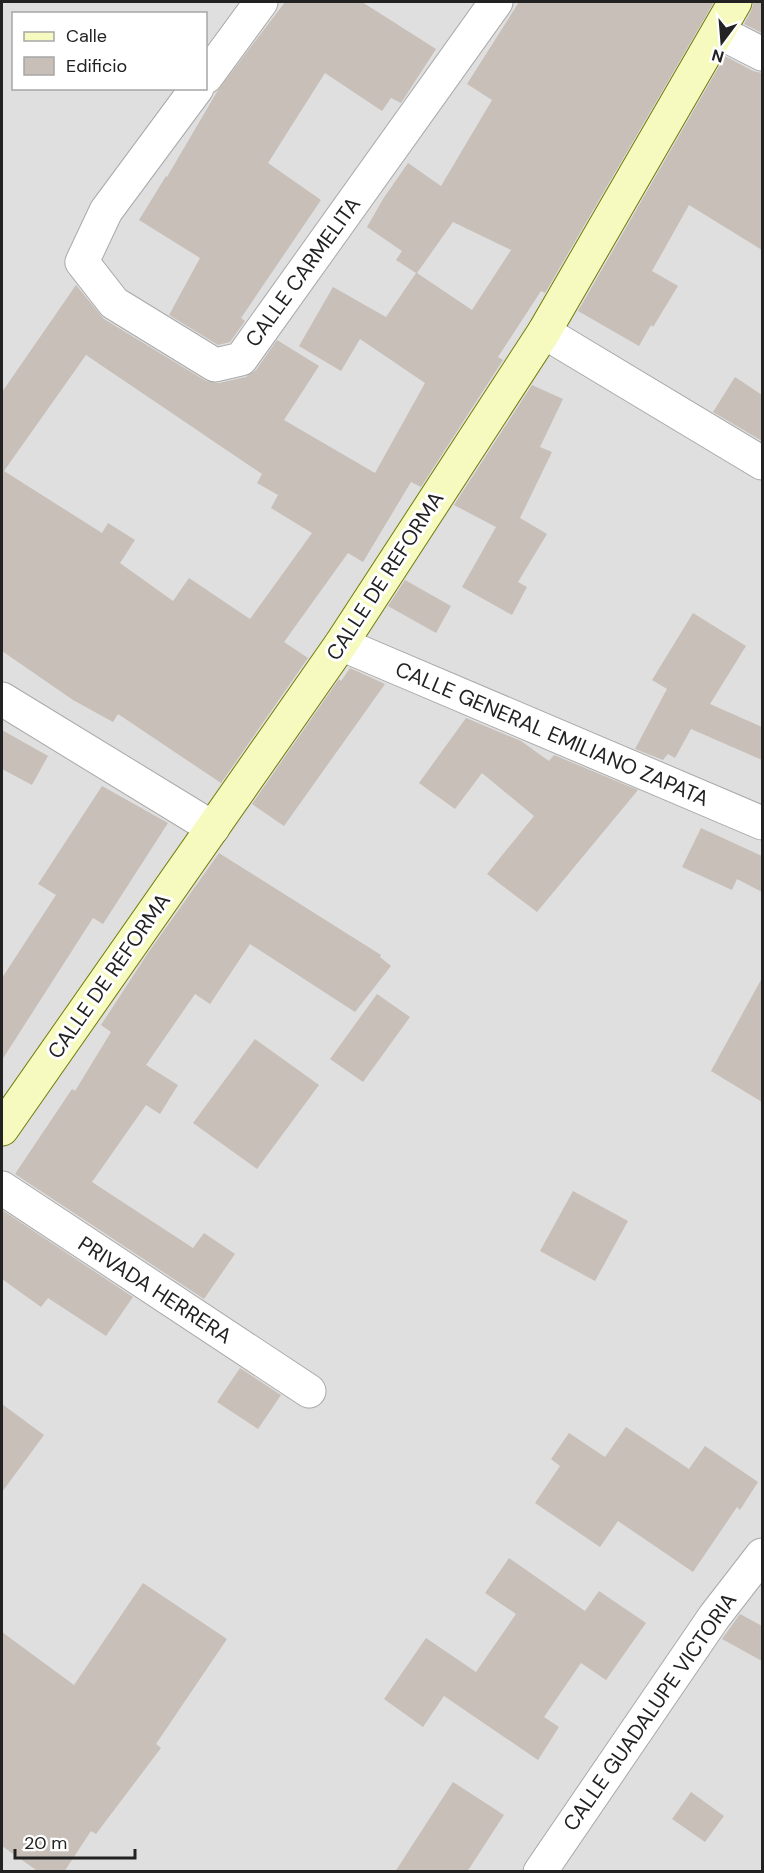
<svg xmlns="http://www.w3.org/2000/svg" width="764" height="1873" viewBox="0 0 764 1873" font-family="'DM Sans',sans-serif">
	<rect width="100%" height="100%" fill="#f2efe9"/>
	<path fill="#e0dfdf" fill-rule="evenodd" d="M2,2H762V1871H2ZM14,14H206V88H14Z"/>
	<path fill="#c7bfb8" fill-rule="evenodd" d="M285,2H362L436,49L401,103L391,98L382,111L325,73L268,163L321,200L241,318L245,321L230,342L218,345L169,315L200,258L139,220L166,176L167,177L218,90Z
		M519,2H714L545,293L541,291L498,357L503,360L421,487L411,482L363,562L348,553L284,642L308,658L221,783L118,714L113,722L73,700L2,651V392L76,285L104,319L206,381L219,383L246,377L256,370L277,340L319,366L284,420L375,473L425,383L360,339L341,371L299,346L333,287L386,317L416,273L396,260L402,251L367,227L383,199L408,163L441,186L492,100L467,84ZM453,222L511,250L472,310L417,273ZM86,355L262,474L257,483L278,495L271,508L312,533L250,619L189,578L173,601L120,563L135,540L108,523L102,533L4,471Z
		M754,2H762V33L744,24L751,11Z
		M725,56L753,71L762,73V250L689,205L652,271L678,286L653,327L651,325L639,346L578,311Z
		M735,377L762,395V441L713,412Z
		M532,385L563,399L540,447L552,452L520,518L547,534L518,582L527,587L512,615L462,587L496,527L454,505Z
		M405,580L451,606L436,633L388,606Z
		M693,613L746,646L710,704L762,727V760L691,729L675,758L668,754L663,760L635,749L667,689L652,680Z
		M350,668L385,684L284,826L252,804L339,679L341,681Z
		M466,718L521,741L549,761L554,755L638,790L537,912L487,874L534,816L482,773L455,809L419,783Z
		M2,730L48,756L32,785L2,769Z
		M102,786L168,823L103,924L93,918L2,1060V978L56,895L38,884Z
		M701,828L762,856V892L737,879L732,890L682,867Z
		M219,853L381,955L380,957L391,966L355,1012L250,944L210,1004L195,994L146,1065L178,1085L160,1114L146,1105L92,1182L193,1248L204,1233L235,1254L204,1299L15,1174L72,1089L75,1091L111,1032L101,1025L148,953Z
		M762,978V1102L711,1071Z
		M377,994L410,1017L363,1082L330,1059Z
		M255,1039L319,1085L257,1169L193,1123Z
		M573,1191L628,1221L595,1281L540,1251Z
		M2,1210L133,1297L106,1336L48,1298L41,1307L2,1279Z
		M240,1368L281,1395L258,1429L217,1402Z
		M2,1404L44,1435L2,1492Z
		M626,1427L689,1469L705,1446L758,1482L740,1510L737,1507L693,1572L618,1521L600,1547L535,1503L560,1466L551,1459L569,1433L605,1457Z
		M509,1558L585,1611L599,1591L646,1623L606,1680L581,1663L544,1717L559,1727L538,1760L444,1696L423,1727L384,1699L426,1638L476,1672L516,1614L485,1593Z
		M143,1583L227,1639L156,1744L161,1748L96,1834L91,1831L64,1872H39L2,1846V1632L74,1685Z
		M740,1614L762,1626V1661L722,1639Z
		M453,1782L504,1815L467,1872H395Z
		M691,1792L724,1816L705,1842L672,1819Z"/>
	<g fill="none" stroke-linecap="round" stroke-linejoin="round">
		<g stroke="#a9a9a9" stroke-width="35">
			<path id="street" d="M719,32L762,54
				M206,77L261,2
				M197,88L106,211L82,262L114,303L215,365L241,359L496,2
				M544,332L762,463
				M341,644L762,823
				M2,699L213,828
				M2,1188L309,1391
				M540,1872L714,1617L762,1555"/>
		</g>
		<g stroke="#707d05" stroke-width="35">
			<path id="secondary" d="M2,1129L341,644L544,332L735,2"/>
		</g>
		<use href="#street" stroke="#fff" stroke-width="33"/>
		<use href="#secondary" stroke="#f7fabf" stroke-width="33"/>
	</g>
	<g text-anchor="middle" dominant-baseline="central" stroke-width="6" stroke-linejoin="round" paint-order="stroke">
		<g font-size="21" fill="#222" stroke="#fff">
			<text transform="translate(303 272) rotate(-54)">CALLE CARMELITA</text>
			<text transform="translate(385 576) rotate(-57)">CALLE DE REFORMA</text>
			<text transform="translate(552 734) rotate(23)">CALLE GENERAL EMILIANO ZAPATA</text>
			<text transform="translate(109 976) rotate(-55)">CALLE DE REFORMA</text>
			<text transform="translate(155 1290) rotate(33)">PRIVADA HERRERA</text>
			<text transform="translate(650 1712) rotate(-55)">CALLE GUADALUPE VICTORIA</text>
		</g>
	</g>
	<rect width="764" height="1873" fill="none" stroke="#222222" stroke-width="6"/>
	<rect x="12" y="12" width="195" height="78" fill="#ffffff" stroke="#a7a7a7" stroke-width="1.5"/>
	<rect x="24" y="32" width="30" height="9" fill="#f7fabf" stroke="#a7a7a7" stroke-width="1.5"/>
	<text x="66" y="42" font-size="18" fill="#222222">Calle</text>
	<rect x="24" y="57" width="30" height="18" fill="#c7bfb8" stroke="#a7a7a7" stroke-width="1.5"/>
	<text x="66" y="72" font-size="18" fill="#222222">Edificio</text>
	<g transform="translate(722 42) rotate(196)" stroke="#ffffff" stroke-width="4.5" paint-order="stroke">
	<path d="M0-4.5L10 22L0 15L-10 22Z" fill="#222222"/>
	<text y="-9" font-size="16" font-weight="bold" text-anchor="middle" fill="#222222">N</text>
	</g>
	<path d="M15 1849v9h120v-9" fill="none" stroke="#222222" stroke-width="3"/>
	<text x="24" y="1849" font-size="18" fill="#222222" stroke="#ffffff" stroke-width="4.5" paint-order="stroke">20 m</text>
</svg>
